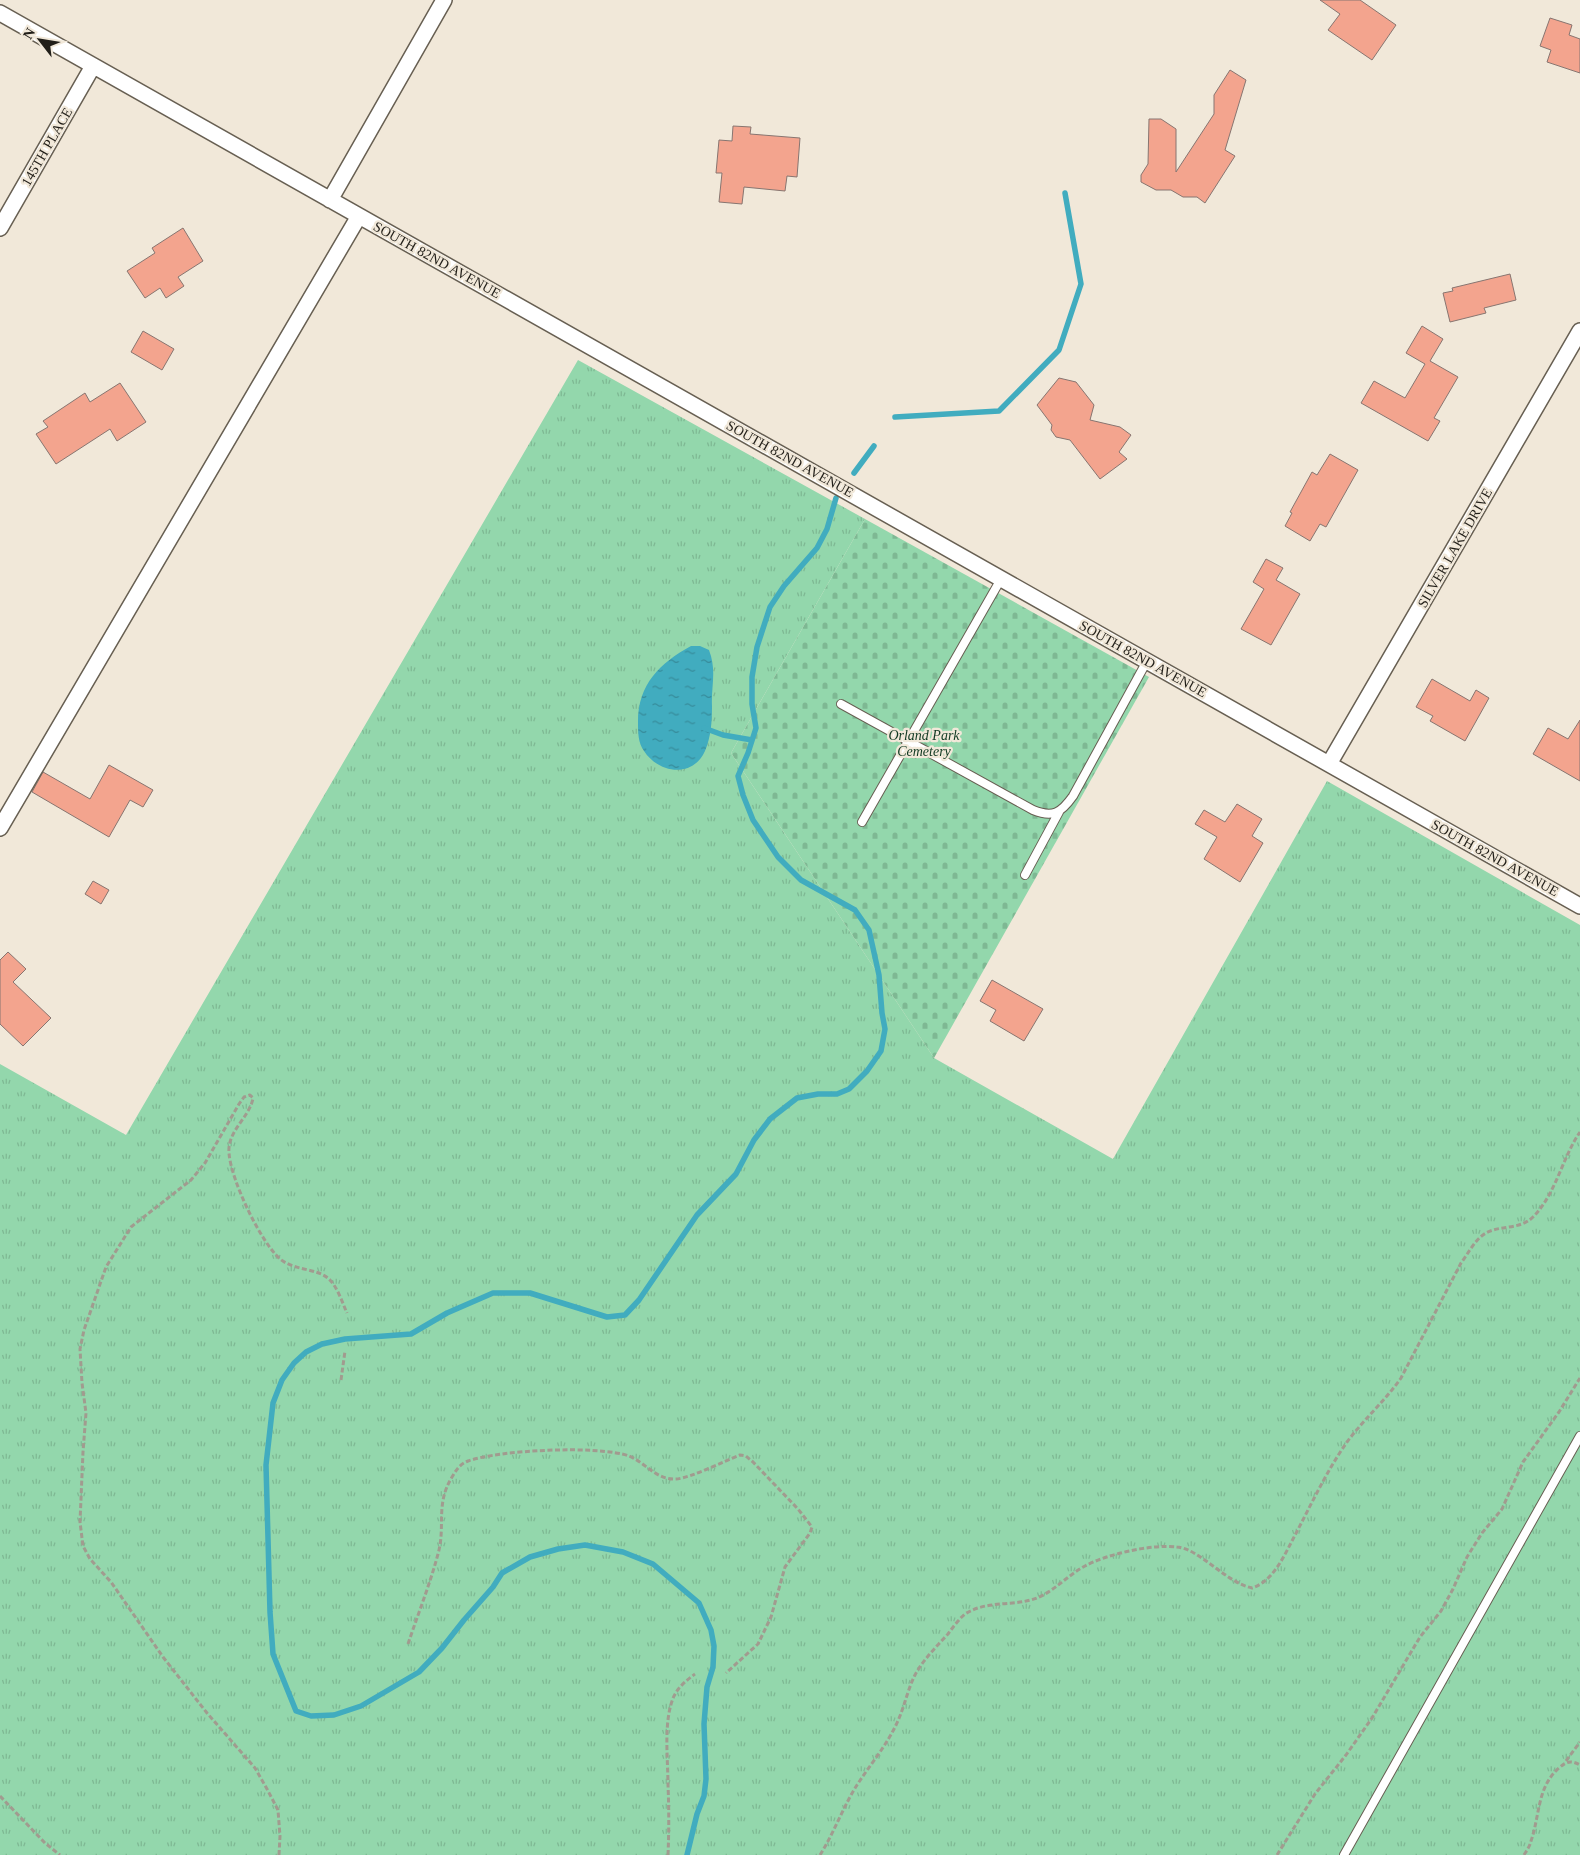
<svg xmlns="http://www.w3.org/2000/svg" width="1580" height="1855" viewBox="0 0 1580 1855" font-family="Georgia,serif">
	<defs>
		<pattern id="grass-tufts" width="24" height="20" patternUnits="userSpaceOnUse" patternTransform="scale(1.25)"><rect width="24" height="20" fill="#93d7ac"/><path d="M3 7l-1-3M5 7V3M7 7l1-3M15 17l-1-3M17 17v-4M19 17l1-3" fill="none" stroke="#7eb893"/></pattern>
		<pattern id="cemetery-stones" width="16" height="16" patternUnits="userSpaceOnUse" patternTransform="scale(1.25)"><rect width="16" height="16" fill="#93d7ac"/><path d="M2 7V4a2 2 0 0 1 4 0v3zM10 15v-3a2 2 0 0 1 4 0v3z" fill="#7eb893"/></pattern>
		<pattern id="water-ripples" width="26" height="14" patternUnits="userSpaceOnUse" patternTransform="scale(1.25)"><rect width="26" height="14" fill="#41acbf"/><path d="M2 4q2-2 4 0t4 0M15 11q2-2 4 0t4 0" fill="none" stroke="#368b9a"/></pattern>
	</defs>
	<rect width="100%" height="100%" fill="#f1e8d9"/>
	<path fill="url(#grass-tufts)" d="M578,360L865,519L731,753L934,1058L1113,1159L1327,781L1580,925V1855H0V1064L126,1135Z"/>
	<path fill="url(#cemetery-stones)" d="M865,519L1149,677L934,1058L731,753Z"/>
	<path fill="url(#water-ripples)" d="M691,646H700L709,650C717,671 711,686 712,706C712,722 711,737 705,751C693,778 659,774 644,751C638,743 638,732 638,722C638,684 660,663 691,646Z"/>
	<g fill="none" stroke-linecap="round" stroke-linejoin="round">
		<path stroke="#41acbf" stroke-width="5.5" d="M895,417L999,411L1059,350L1081,284L1065,193
			M854,473L874,446
			M704,728L723,735L752,740
			M687,1855L697,1814L704,1796L706,1779L704,1724L707,1687L713,1667L714,1646L711,1630L699,1603L653,1564L623,1552L585,1545L558,1549L530,1557L502,1573L493,1587L464,1620L442,1648L419,1672L361,1706L334,1715L311,1716L296,1711L273,1654L270,1612L266,1465L273,1403L282,1380L294,1363L306,1352L322,1344L345,1339L411,1334L447,1313L493,1293H530L607,1317L625,1315L639,1300L697,1215L736,1174L754,1140L770,1119L797,1098L818,1094H837L849,1089L867,1071L881,1051L885,1029L882,1013L879,975L869,930L855,910L801,880L778,857L753,820L743,795L738,776L748,753L756,728L752,704V677L757,647L770,607L784,586L817,548L827,529L836,498"/>
	</g>
	<path fill="#f3a48e" stroke="#877570" d="M1320,0H1360L1396,25L1372,60L1328,30L1340,14Z
		M1550,18L1572,25L1569,35L1580,39V73L1547,62L1551,50L1540,46Z
		M1230,70L1246,80L1225,150L1235,156L1205,203L1197,197H1183L1171,190H1156L1141,182V175L1148,164L1149,119H1161L1176,129V172L1214,114V95Z
		M733,126L751,127L750,134L800,138L797,177L787,176L785,191L744,187L742,204L719,202L722,173H716L719,140L732,141Z
		M183,228L203,261L178,277L184,286L166,298L160,288L145,298L127,271L155,253L152,248Z
		M1510,274L1516,300L1484,308L1486,313L1450,322L1443,293L1453,291L1452,288Z
		M1422,326L1443,339L1430,361L1458,377L1434,418L1440,421L1428,441L1361,403L1374,381L1405,398L1425,364L1406,353Z
		M143,331L174,349L162,370L131,352Z
		M1059,378L1076,382L1094,405L1090,420L1120,427L1131,435L1119,452L1127,459L1100,479L1070,440L1056,437L1051,430L1052,425L1037,405Z
		M120,383L146,422L117,441L110,429L56,464L36,434L48,427L43,421L85,393L90,402Z
		M1330,454L1358,470L1326,527L1320,524L1310,541L1285,526L1292,513L1290,512L1312,472L1317,475Z
		M1266,559L1283,568L1276,580L1300,594L1271,645L1241,629L1264,589L1253,582Z
		M1432,679L1470,701L1476,690L1489,698L1465,741L1430,721L1433,716L1416,707Z
		M1580,720V781L1533,754L1548,728L1568,739Z
		M109,765L153,790L143,807L130,800L109,837L32,792L43,772L90,799Z
		M1237,804L1262,819L1252,836L1263,843L1240,882L1204,859L1217,837L1195,824L1204,810L1225,822Z
		M93,881L109,890L101,904L85,894Z
		M8,952L26,969L13,982L51,1018L23,1046L0,1024V960Z
		M992,980L1043,1009L1024,1041L990,1021L996,1010L980,1001Z"/>
	<g fill="none" stroke-linecap="round" stroke-linejoin="round">
		<g stroke="#675f52" stroke-width="10">
			<path id="lane" d="M841,704L1033,810C1053,818 1061,813 1073,796L1147,661
				M862,822L1001,579
				M1025,875L1059,812
				M1344,1855L1580,1436"/>
		</g>
		<g stroke="#675f52" stroke-width="18">
			<path id="street" d="M0,13L1580,906
				M330,200L444,0
				M0,228L93,66
				M1329,764L1580,331
				M0,828L359,216"/>
		</g>
		<path stroke="#a19b8f" stroke-width="3" stroke-dasharray="5 2.5" stroke-linecap="butt" d="M341,1380L345,1351
			M408,1644C418,1614 430,1584 438,1554C446,1525 435,1505 452,1477C456,1470 460,1464 468,1461C499,1450 598,1445 629,1456C646,1463 656,1480 676,1479C691,1478 724,1461 740,1455L746,1456L753,1462L798,1509L812,1527L810,1533L785,1567L771,1617L758,1644L726,1673
			M1566,1761L1580,1742
			M0,1796L45,1843L60,1855
			M279,1855L280,1836L278,1810L267,1789L255,1768L207,1713L163,1657L111,1582L90,1559L83,1546L80,1522L83,1452L86,1413L82,1383L80,1349L84,1330L106,1267L131,1227L191,1180L205,1163L239,1104L244,1097L250,1095L253,1098C250,1117 227,1131 229,1153C231,1180 260,1241 280,1259C295,1271 317,1268 329,1279C338,1288 342,1302 347,1313
			M668,1855C669,1832 669,1808 668,1785C668,1758 663,1721 674,1696C679,1686 687,1680 695,1674
			M820,1855C834,1833 843,1807 857,1785C870,1765 886,1746 896,1725C904,1709 907,1691 915,1675C923,1660 936,1647 948,1634C953,1627 959,1619 965,1614C990,1598 1020,1609 1045,1594C1059,1586 1070,1574 1085,1566C1107,1554 1152,1544 1177,1547C1200,1549 1225,1582 1252,1588C1273,1581 1283,1558 1293,1539C1310,1507 1326,1472 1347,1442C1364,1419 1385,1401 1401,1378L1461,1263C1468,1254 1475,1239 1486,1233C1500,1225 1520,1230 1533,1217C1556,1194 1562,1158 1580,1132
			M1277,1855L1315,1794L1346,1755L1372,1718L1420,1637L1441,1611L1453,1589L1467,1557L1482,1533L1502,1509L1523,1462L1559,1412L1580,1378
			M1524,1855C1527,1850 1530,1846 1531,1841C1540,1815 1537,1787 1559,1768C1567,1761 1571,1760 1580,1765"/>
		<use href="#lane" stroke="#fff" stroke-width="8"/>
		<use href="#street" stroke="#fff" stroke-width="15"/>
	</g>
	<g text-anchor="middle" dominant-baseline="central" stroke-width="4.5" stroke-linejoin="round" paint-order="stroke">
		<g font-size="14" fill="#211e18" stroke="#f1e8d9">
			<text transform="translate(47 147) rotate(-60)">145TH PLACE</text>
			<text transform="translate(437 260) rotate(29)">SOUTH 82ND AVENUE</text>
			<text transform="translate(790 459) rotate(29)">SOUTH 82ND AVENUE</text>
			<text transform="translate(1455 548) rotate(-60)">SILVER LAKE DRIVE</text>
			<text transform="translate(1143 659) rotate(29)">SOUTH 82ND AVENUE</text>
			<text transform="translate(1495 858) rotate(29)">SOUTH 82ND AVENUE</text>
		</g>
		<g font-size="14" font-style="italic" fill="#103922" stroke="#f1e8d9">
			<text x="924" y="735">Orland Park<tspan x="924" dy="16">Cemetery</tspan></text>
		</g>
	</g>
	<g transform="translate(40 40) rotate(301)" stroke="#f1e8d9" stroke-width="4" paint-order="stroke">
	<path d="M0-4L9 19L0 12L-9 19Z" fill="#211e18"/>
	<text y="-8" font-size="14" font-weight="bold" text-anchor="middle" fill="#211e18">N</text>
	</g>
</svg>
